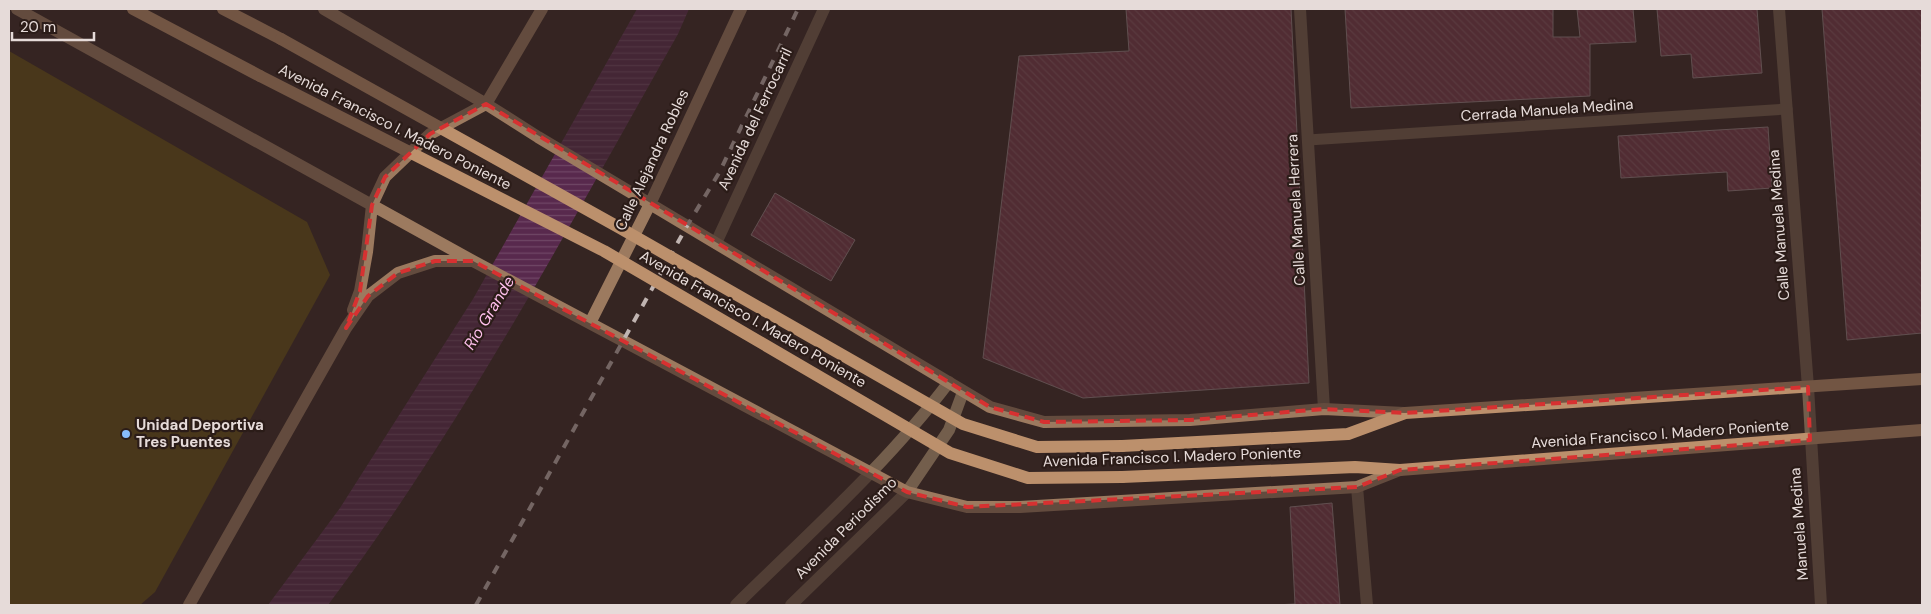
<svg xmlns="http://www.w3.org/2000/svg" width="1931" height="614" viewBox="0 0 1931 614" font-family="'DM Sans',sans-serif">
	<defs>
		<pattern id="water-rules" width="6" height="5" patternUnits="userSpaceOnUse" patternTransform="scale(1.25)"><rect width="6" height="5" fill="#58294d"/><path d="M0 2.5h6" fill="none" stroke="#704766"/></pattern>
		<pattern id="building-back-hatch" width="6" height="6" patternUnits="userSpaceOnUse" patternTransform="scale(1.25)"><rect width="6" height="6" fill="#733747"/><path d="M-1 5l2 2M0 0l6 6M5-1l2 2" fill="none" stroke="#875361"/></pattern>
	</defs>
	<rect width="100%" height="100%" fill="#352522"/>
	<path fill="#634e12" d="M9,51L307,222L330,275L155,592L140,605H9Z"/>
	<path fill="url(#water-rules)" d="M637,9H689L678,34C568,228 462,427 328,605H268L340,508L473,299Z"/>
	<path fill="url(#building-back-hatch)" stroke="#968286" d="M1126,9H1291L1309,383L1083,398L983,358L1019,56L1129,51Z
		M1345,9H1553V37H1580L1577,9H1633L1636,42L1590,44V96L1351,108Z
		M1657,9H1757L1762,73L1693,78L1691,54L1661,56Z
		M1822,9H1922V333L1847,340Z
		M1768,127L1772,188L1728,191L1727,172L1621,178L1618,136Z
		M775,193L855,240L831,281L751,235Z
		M1332,503L1340,605H1274L1295,604L1290,507Z"/>
	<g fill="none" stroke-linecap="round" stroke-linejoin="round">
		<path stroke="#735e4c" stroke-width="11" d="M1308,140L1787,109"/>
		<path stroke="#735e4c" stroke-width="12" d="M1300,9L1324,409
			M1779,9L1808,387L1821,605
			M716,243L824,9
			M1357,487L1367,605"/>
		<path stroke="#735e4c" stroke-width="12" d="M736,605C809,533 887,464 949,382
			M791,605L907,492L949,430L963,392"/>
		<path stroke="#9c7a5f" stroke-width="12" d="M17,9L473,261L907,492L967,507H1020L1357,487L1400,470
			M324,9L486,104L538,137L990,407L1044,422L1190,420L1324,409L1404,413
			M353,310L360,291L367,252L372,205L385,177L430,134L486,104L542,9
			M590,323L650,204L741,9
			M189,605L346,328L368,296L398,273L435,261H471"/>
		<path stroke="#bc906c" stroke-width="12" d="M133,9L260,76
			M223,9L281,39
			M1122,446L1348,434L1405,413L1922,379
			M1122,477L1355,467L1400,470L1922,430"/>
		<path stroke="#c0b4b1" stroke-width="4" stroke-dasharray="9 9" stroke-linecap="butt" d="M476,605L687,226L719,173L798,9"/>
		<path stroke="#bc906c" stroke-width="12" d="M281,39L620,228L963,424L1037,447L1122,446
			M260,76L604,251L950,453L1028,478L1122,477"/>
	</g>
	<path d="M0 0H1931V614H0ZM486,104L990,407L1044,422L1190,420L1324,409L1405,413L1808,387L1810,440L1400,470L1357,487L967,507L907,492L473,261H435L398,273L368,296L346,328L360,291L372,205L385,177L430,134Z" fill="#352522" fill-opacity=".55" fill-rule="evenodd"/>
	<path fill="none" stroke="#d73131" stroke-width="4" stroke-dasharray="10 6" stroke-linejoin="round" d="M486,104L990,407L1044,422L1190,420L1324,409L1405,413L1808,387L1810,440L1400,470L1357,487L967,507L907,492L473,261H435L398,273L368,296L346,328L360,291L372,205L385,177L430,134Z"/>
	<circle fill="#87bbfb" stroke="#2b1c18" stroke-width="2" cx="126" cy="434" r="5"/>
	<g text-anchor="middle" dominant-baseline="central" stroke-width="4.5" stroke-linejoin="round" paint-order="stroke">
		<g font-size="15" fill="#e6dbd9" stroke="#2b1c18">
			<text transform="translate(1547 110) rotate(-4)">Cerrada Manuela Medina</text>
			<text transform="translate(755 119) rotate(-65)">Avenida del Ferrocarril</text>
			<text transform="translate(395 127) rotate(27)">Avenida Francisco I. Madero Poniente</text>
			<text transform="translate(652 160) rotate(-65)">Calle Alejandra Robles</text>
			<text transform="translate(1296 210) rotate(-93)">Calle Manuela Herrera</text>
			<text transform="translate(1779 225) rotate(-94)">Calle Manuela Medina</text>
			<text transform="translate(753 319) rotate(30)">Avenida Francisco I. Madero Poniente</text>
			<text transform="translate(1660 434) rotate(-4)">Avenida Francisco I. Madero Poniente</text>
			<text transform="translate(1172 457) rotate(-2)">Avenida Francisco I. Madero Poniente</text>
			<text transform="translate(1799 524) rotate(-94)">Manuela Medina</text>
			<text transform="translate(846 528) rotate(-45)">Avenida Periodismo</text>
		</g>
		<g font-size="15" font-weight="bold" fill="#e6dbd9" stroke="#2b1c18" text-anchor="start">
			<text x="136" y="425">Unidad Deportiva<tspan x="136" dy="17">Tres Puentes</tspan></text>
		</g>
		<g font-size="16" font-style="italic" fill="#fdbeeb" stroke="#2b1c18">
			<text transform="translate(489 313) rotate(-59)">Río Grande</text>
		</g>
	</g>
	<rect width="1931" height="614" fill="none" stroke="#e6dbd9" stroke-width="20"/>
	<path d="M12 32v8h82v-8" fill="none" stroke="#e6dbd9" stroke-width="2.5"/>
	<text x="20" y="32" font-size="15" fill="#e6dbd9" stroke="#2b1c18" stroke-width="4" paint-order="stroke">20 m</text>
</svg>
